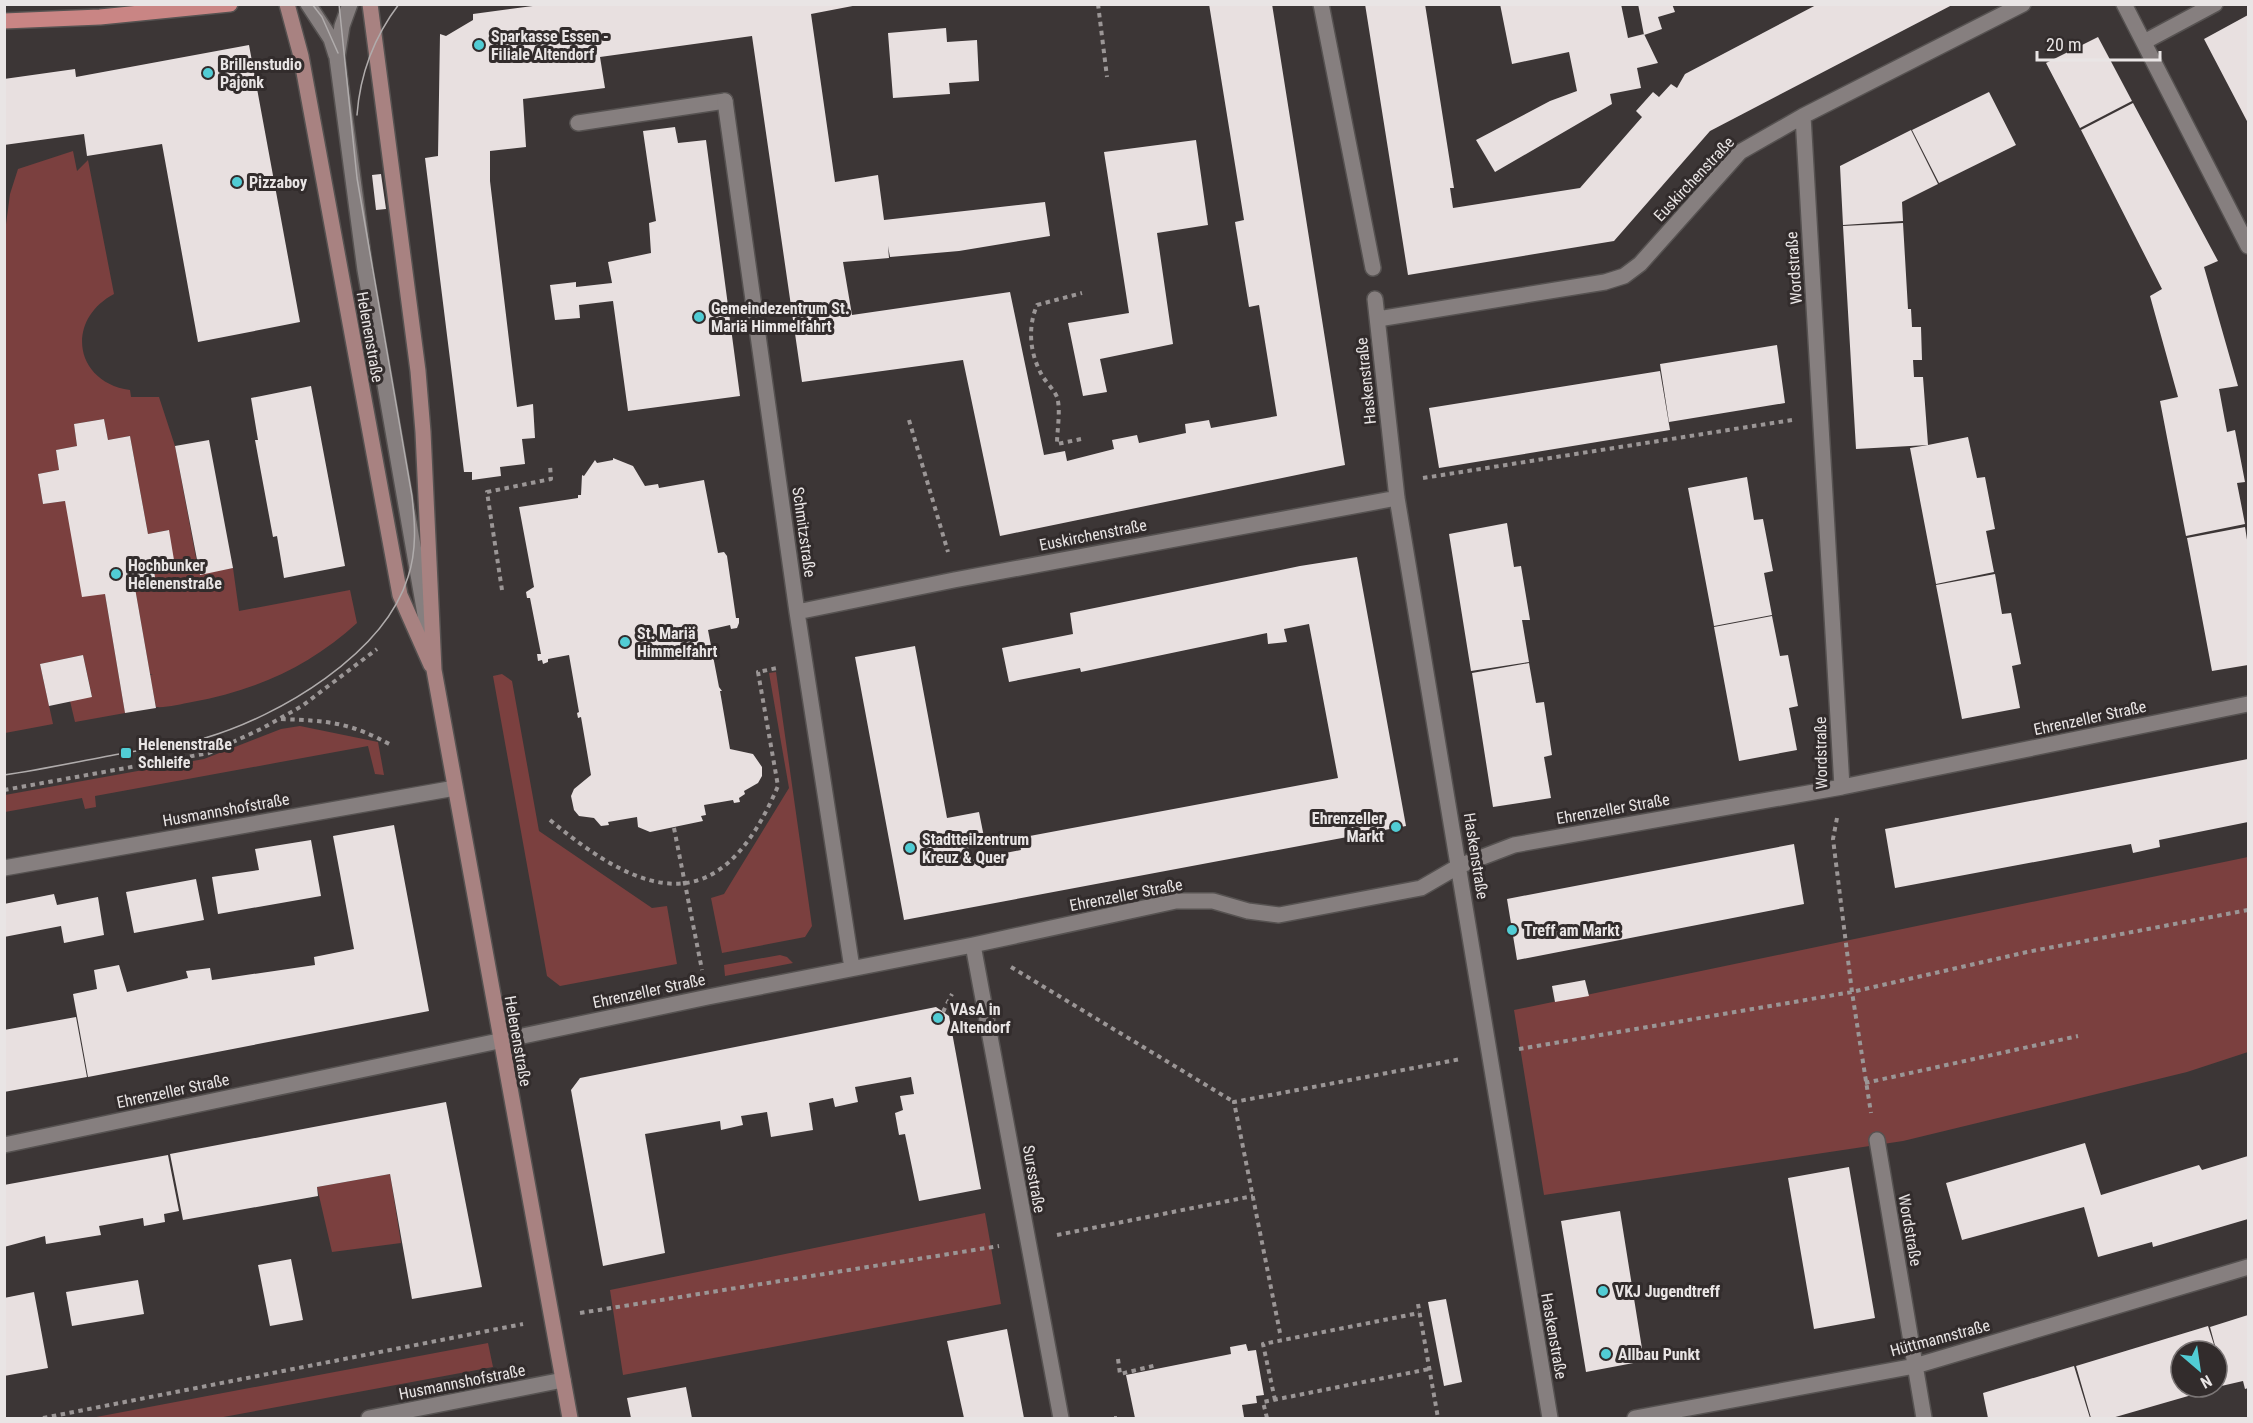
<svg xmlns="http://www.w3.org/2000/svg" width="2253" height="1423" viewBox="0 0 2253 1423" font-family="'Roboto Condensed',sans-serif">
	<rect width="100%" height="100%" fill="#3c3636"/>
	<path fill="#7b403f" d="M73,151L77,171L88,160L114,294C65,320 74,382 130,390L131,397H159L175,446L199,574L233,568L239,611L350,590L357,623C310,666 255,691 192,702C181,704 166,708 156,707L150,675L153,674H150L135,588L156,584L153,564L168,530L148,534L130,436L108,440L104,419L74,424L77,446L56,450L59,470L38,474L43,504L65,501L105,594L125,713L75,722L70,701L92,696L83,655L40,664L53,724L5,733V232L10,194L18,169Z
		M776,672L812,926L805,937L722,953L711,898L724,894L789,788L769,673Z
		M502,674L512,681L539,831L652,908L667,906L677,964L560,986L547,976L493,676Z
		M300,726L378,742L384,775L375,774L368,746L95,796L96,807L85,809L82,798L5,812V795L204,759L281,729Z
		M2248,857V1052L2187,1072L1903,1141L1544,1195L1514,1010Z
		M780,955L787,957L793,963L725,976L724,965Z
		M390,1174L401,1243L332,1252L317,1187Z
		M985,1213L1001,1304L623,1375L610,1290Z
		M488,1343L493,1367L218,1418H91Z"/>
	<path fill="#e8e0e0" d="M548,4H863L811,14L835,182L878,175L884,220L1045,202L1050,236L959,251L890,257L888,246L889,258L843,262L852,315L1010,292L1044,455L1065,451L1067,461L1114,449L1112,440L1137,435L1139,443L1186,433L1185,424L1209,420L1211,428L1277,416L1259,305L1249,307L1235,222L1244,220L1209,4H1272L1345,465L1000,536L963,360L802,382L752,36L600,57L605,88L523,99L526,147L490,151V181L517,407L533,404L535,438L522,439L525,464L500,467L501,476L472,480V472H464L425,158L438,156L440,34L446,36L473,20V14Z
		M1365,4H1425L1454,188H1450L1453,208L1580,188L1642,117L1636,111L1653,92L1659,97L1671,84L1677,88L1685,74L1818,4H1954L1710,131L1614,241L1408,275Z
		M1500,4H1621L1628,38L1644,34L1658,63L1637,68L1641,88L1610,94L1612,104L1495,172L1476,140L1550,101L1577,91L1569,52L1512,64Z
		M1638,4H1672L1675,12L1658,17L1662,29L1644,35Z
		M2248,15V123L2204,39Z
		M946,28L947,42L977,40L979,81L949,83L950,94L893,98L888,33Z
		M2098,37L2132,101L2080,128L2046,63Z
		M249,45L300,322L198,342L162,144L87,156L84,134L4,145V79L75,69L76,77Z
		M1989,92L2016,145L1939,183L1912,130Z
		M2133,103L2218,261L2204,267L2238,386L2219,389L2227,432L2235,430L2245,482L2237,483L2245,524L2186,536L2160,401L2178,397L2150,296L2162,289L2081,130Z
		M675,127L678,143L706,140L740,396L628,411L613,301L579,305L580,318L555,320L550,285L576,282V287L612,283L608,262L651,253L649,223L656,221L643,131Z
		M1911,130L1938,184L1902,202L1903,221L1843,225L1840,166Z
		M1196,140L1208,225L1157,233L1173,344L1100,359L1107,392L1083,396L1068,323L1129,313L1104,152Z
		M381,174L386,209L376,210L372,175Z
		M1903,223L1908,309H1911L1912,327H1921L1922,360H1913L1914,377H1923L1928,445L1968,437L1977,478L1985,477L1995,529L1986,531L1994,572L1936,584L1910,448L1928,445L1856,449L1843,226Z
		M1777,345L1785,403L1669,422L1660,364Z
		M1660,371L1670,430L1439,468L1429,408Z
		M311,386L345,566L284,578L277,536L273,537L255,440H258L251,398Z
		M104,419L108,440L130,436L148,534L169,530L174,560L153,564L156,584L135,588L156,708L125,713L105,594L82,597L65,501L43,504L38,474L59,470L56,450L77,446L74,424Z
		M209,440L233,568L200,575L175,446Z
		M613,458L633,466L645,486L658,484L659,488L704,480L718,553L724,552L727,556L736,618H739V623L737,628L731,629L730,625L708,630L719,687L722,691H720L730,749L753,754L762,767V776L758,783L744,791L745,794L739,798L740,802L734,803L733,800L704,805L706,815L701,816L703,821L650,832L638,827L637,817L608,822L609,825L601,826L594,818L579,816L574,810L571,796L574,789L591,775L581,717L578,718L577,713L579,712L569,655L548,659V662L543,664L542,660L538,661L537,654H541L530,598H527L526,592L534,587L519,507L578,498V495H581L582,475L584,476L595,460L597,463L613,460Z
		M1747,477L1754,520L1763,519L1773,571L1764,573L1772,615L1714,626L1688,488Z
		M1507,523L1514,567L1521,566L1530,620H1522L1529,662L1471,671L1449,534Z
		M2245,527L2248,546V665L2212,671L2187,538Z
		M1357,557L1406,826L904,920L855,657L915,646L947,818L979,812L985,842L968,845L970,860L1021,850L1019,838L1338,778L1309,624L1284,629L1287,642L1268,644L1267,633L1081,672L1080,668L1009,682L1002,648L1073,634L1070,613L1300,566Z
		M1995,574L2002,614L2011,613L2021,664L2012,666L2020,708L1962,719L1936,585Z
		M1772,616L1780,656L1788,655L1798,706L1789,708L1797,750L1739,761L1714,627Z
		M83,655L92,697L49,706L40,664Z
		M1529,663L1536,703L1544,702L1552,755L1544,757L1551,798L1493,807L1472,673Z
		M2248,759V822L2159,840L2160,847L2133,853L2131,844L1895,888L1885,829Z
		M394,825L429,1011L88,1077L73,994L97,989L94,970L119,965L127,992L188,978L186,971L210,968L212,980L315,965L314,957L354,949L333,836Z
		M311,840L321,896L218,914L212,877L259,870L255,849Z
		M1794,844L1804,904L1517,960L1507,899Z
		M196,879L204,920L134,933L126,892Z
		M54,894L57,905L98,897L104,935L64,943L61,926L4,937V904Z
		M1585,980L1589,996L1555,1002L1552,986Z
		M936,1007L949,1016L981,1189L919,1201L905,1134L899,1135L895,1113L903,1110L900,1096L914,1094L911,1077L855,1087L858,1102L835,1107L833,1098L809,1103L813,1130L771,1137L767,1112L741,1116L743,1125L721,1130L720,1121L645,1134L665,1253L603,1266L571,1090L580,1078Z
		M76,1017L87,1077L4,1092V1030Z
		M446,1102L482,1287L412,1299L390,1174L317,1187L318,1196L183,1220L170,1154Z
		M2085,1143L2101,1195L2199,1165L2202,1170L2248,1156V1219L2153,1247L2152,1242L2098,1257L2084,1207L1962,1240L1946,1183Z
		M168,1155L179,1211L164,1214L165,1222L144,1226L143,1218L99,1226L101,1235L46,1244L45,1236L4,1247V1185Z
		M1849,1167L1875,1318L1814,1329L1788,1178Z
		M1620,1211L1644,1361L1586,1372L1561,1221Z
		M291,1259L303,1320L270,1326L258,1265Z
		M138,1280L144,1314L72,1326L66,1292Z
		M34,1292L48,1368L4,1376V1298Z
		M1446,1299L1462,1382L1444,1386L1428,1302Z
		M2248,1315V1388L2245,1389L2243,1381L2217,1387V1353L2210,1327Z
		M2208,1326L2216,1351H2181V1387L2216,1388L2112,1418H2091L2076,1366Z
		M1007,1329L1024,1418H964L947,1341Z
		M1246,1344L1248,1351L1256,1350L1264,1395L1256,1396L1257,1403L1242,1405L1244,1417L1135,1418L1126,1375L1231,1354L1230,1347Z
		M2074,1366L2090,1418H1988L1983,1393Z
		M686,1387L692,1418H631L627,1398Z"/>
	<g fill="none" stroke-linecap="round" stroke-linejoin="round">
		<g stroke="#565251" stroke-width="18">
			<path id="lane" d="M308,4L331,39L336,55
				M350,4L342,26L337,58L365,270L427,626
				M2144,42L2215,4
				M578,123L725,101"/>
		</g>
		<g stroke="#565251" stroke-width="18">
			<path id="street" d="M1321,4L1373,268
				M2124,4L2248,246
				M725,101L797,612L852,968
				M1803,116L1842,787
				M1375,299L1397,498L1550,1418
				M1378,319L1605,282L1624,276L1640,264L1740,152L1803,116L2023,4
				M797,612L954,580L1397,498
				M4,868L455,788
				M973,945L1061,1418
				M1877,1140L1924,1418
				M4,1145L708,997L973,945L1176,901H1213L1248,911L1279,915L1421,888L1459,866L1514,845L1842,787L2248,704
				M369,1418L563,1380
				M1635,1418L1915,1366L2248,1267"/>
		</g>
		<g stroke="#565251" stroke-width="18">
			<path id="secondary" d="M287,4L301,56L400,595L431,665
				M370,4L418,371L423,432L434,670L570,1418"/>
		</g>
		<g stroke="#565251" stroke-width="18">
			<path id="primary" d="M4,21L100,17L230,4"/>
		</g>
		<path stroke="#9b9696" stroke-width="4" stroke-dasharray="4.5 4.5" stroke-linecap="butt" d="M1098,4L1107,77
			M909,420L948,552
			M1081,439L1057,444C1057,430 1061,410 1057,397C1054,390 1047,383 1043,377C1030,355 1027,329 1037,305L1082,293
			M1423,478L1792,420
			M502,590L487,492L551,479L550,465
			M281,719C330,721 349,722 393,746
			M4,790L209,753L261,729L302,706L377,649
			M1837,818L1833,839L1852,992L1871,1113
			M550,820C647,901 721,920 778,786L758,672L777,668
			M674,828L702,970
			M1011,967L1234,1102
			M943,1012L952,994
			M1519,1049L1852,992L2027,952L2248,910
			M1865,1083L2078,1036
			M1057,1235L1253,1196
			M1418,1304L1438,1418
			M580,1313L999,1246
			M1280,1333L1234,1102L1461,1059
			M1118,1359L1120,1374L1157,1365
			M1275,1400L1263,1344L1419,1313
			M43,1418L523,1324
			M1114,1418H1117
			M1267,1418L1263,1402L1429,1369"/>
		<use href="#lane" stroke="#867f7f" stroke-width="15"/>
		<use href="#street" stroke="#867f7f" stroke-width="15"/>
		<use href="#secondary" stroke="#a88281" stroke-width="15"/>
		<use href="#primary" stroke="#c98584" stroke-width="15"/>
		<path stroke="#b0acac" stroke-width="1.5" d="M312,4L322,17L338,53
			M357,115C360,74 374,37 399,4
			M4,775C45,769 85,760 125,753C151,748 180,746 205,738C280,716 384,654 408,577C417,550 415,523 412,496L357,178L339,4"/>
	</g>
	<g fill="#51ccd4" stroke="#322c2c" stroke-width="2">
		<circle cx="479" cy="45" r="6"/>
		<circle cx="208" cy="73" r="6"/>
		<circle cx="237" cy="182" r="6"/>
		<circle cx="699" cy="317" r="6"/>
		<circle cx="116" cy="574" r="6"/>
		<circle cx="625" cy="642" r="6"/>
		<rect x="120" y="747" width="12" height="12" rx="3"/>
		<circle cx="1396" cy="827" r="6"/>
		<circle cx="910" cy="848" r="6"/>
		<circle cx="1512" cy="930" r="6"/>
		<circle cx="938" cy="1018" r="6"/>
		<circle cx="1603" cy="1291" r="6"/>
		<circle cx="1606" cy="1354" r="6"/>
	</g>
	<g text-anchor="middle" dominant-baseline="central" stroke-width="6" stroke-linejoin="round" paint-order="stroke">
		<g font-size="16" font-weight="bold" fill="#e9e5e5" stroke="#322c2c" text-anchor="start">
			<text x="491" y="36">Sparkasse Essen -<tspan x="491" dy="18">Filiale Altendorf</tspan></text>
			<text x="220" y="64">Brillenstudio<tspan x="220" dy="18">Pajonk</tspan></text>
			<text x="249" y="182">Pizzaboy</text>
			<text x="711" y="308">Gemeindezentrum St.<tspan x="711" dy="18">Mariä Himmelfahrt</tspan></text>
			<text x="128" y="565">Hochbunker<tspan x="128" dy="18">Helenenstraße</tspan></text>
			<text x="637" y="633">St. Mariä<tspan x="637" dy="18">Himmelfahrt</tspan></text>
			<text x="138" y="744">Helenenstraße<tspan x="138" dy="18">Schleife</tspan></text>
			<text x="1384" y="818" text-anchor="end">Ehrenzeller<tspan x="1384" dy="18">Markt</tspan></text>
			<text x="922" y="839">Stadtteilzentrum<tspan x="922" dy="18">Kreuz &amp; Quer</tspan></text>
			<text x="1524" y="930">Treff am Markt</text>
			<text x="950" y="1009">VAsA in<tspan x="950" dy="18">Altendorf</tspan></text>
			<text x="1615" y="1291">VKJ Jugendtreff</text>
			<text x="1618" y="1354">Allbau Punkt</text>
		</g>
		<g font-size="16" fill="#e9e5e5" stroke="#322c2c">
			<text transform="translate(1694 179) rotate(-47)">Euskirchenstraße</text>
			<text transform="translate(1794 268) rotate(-94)">Wordstraße</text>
			<text transform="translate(370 337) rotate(80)">Helenenstraße</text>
			<text transform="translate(1366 381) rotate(-96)">Haskenstraße</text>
			<text transform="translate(804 532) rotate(82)">Schmitzstraße</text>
			<text transform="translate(1093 535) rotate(-11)">Euskirchenstraße</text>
			<text transform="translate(2090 718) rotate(-12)">Ehrenzeller Straße</text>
			<text transform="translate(1821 753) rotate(-91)">Wordstraße</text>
			<text transform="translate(1613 809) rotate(-10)">Ehrenzeller Straße</text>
			<text transform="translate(226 810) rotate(-10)">Husmannshofstraße</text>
			<text transform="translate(1476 856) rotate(81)">Haskenstraße</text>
			<text transform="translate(1126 895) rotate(-11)">Ehrenzeller Straße</text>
			<text transform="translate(649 991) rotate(-12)">Ehrenzeller Straße</text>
			<text transform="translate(518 1041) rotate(80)">Helenenstraße</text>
			<text transform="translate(173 1091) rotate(-12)">Ehrenzeller Straße</text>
			<text transform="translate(1034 1179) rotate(80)">Sursstraße</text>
			<text transform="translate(1910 1230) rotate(80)">Wordstraße</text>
			<text transform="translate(1554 1336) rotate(80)">Haskenstraße</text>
			<text transform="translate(1940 1338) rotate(-15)">Hüttmannstraße</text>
			<text transform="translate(462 1382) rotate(-11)">Husmannshofstraße</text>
		</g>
	</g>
	<rect width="2253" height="1423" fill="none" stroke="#e9e5e5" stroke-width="12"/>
	<g transform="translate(2199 1369) rotate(151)"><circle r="28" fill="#322c2c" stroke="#7b7676" stroke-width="1.5"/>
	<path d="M0-4.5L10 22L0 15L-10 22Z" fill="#51ccd4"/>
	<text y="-9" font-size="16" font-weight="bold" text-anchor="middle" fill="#e9e5e5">N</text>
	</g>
	<path d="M2037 51v9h123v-9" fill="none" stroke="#e9e5e5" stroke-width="3"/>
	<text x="2046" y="51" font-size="18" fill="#e9e5e5" stroke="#322c2c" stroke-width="4.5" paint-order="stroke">20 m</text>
</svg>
